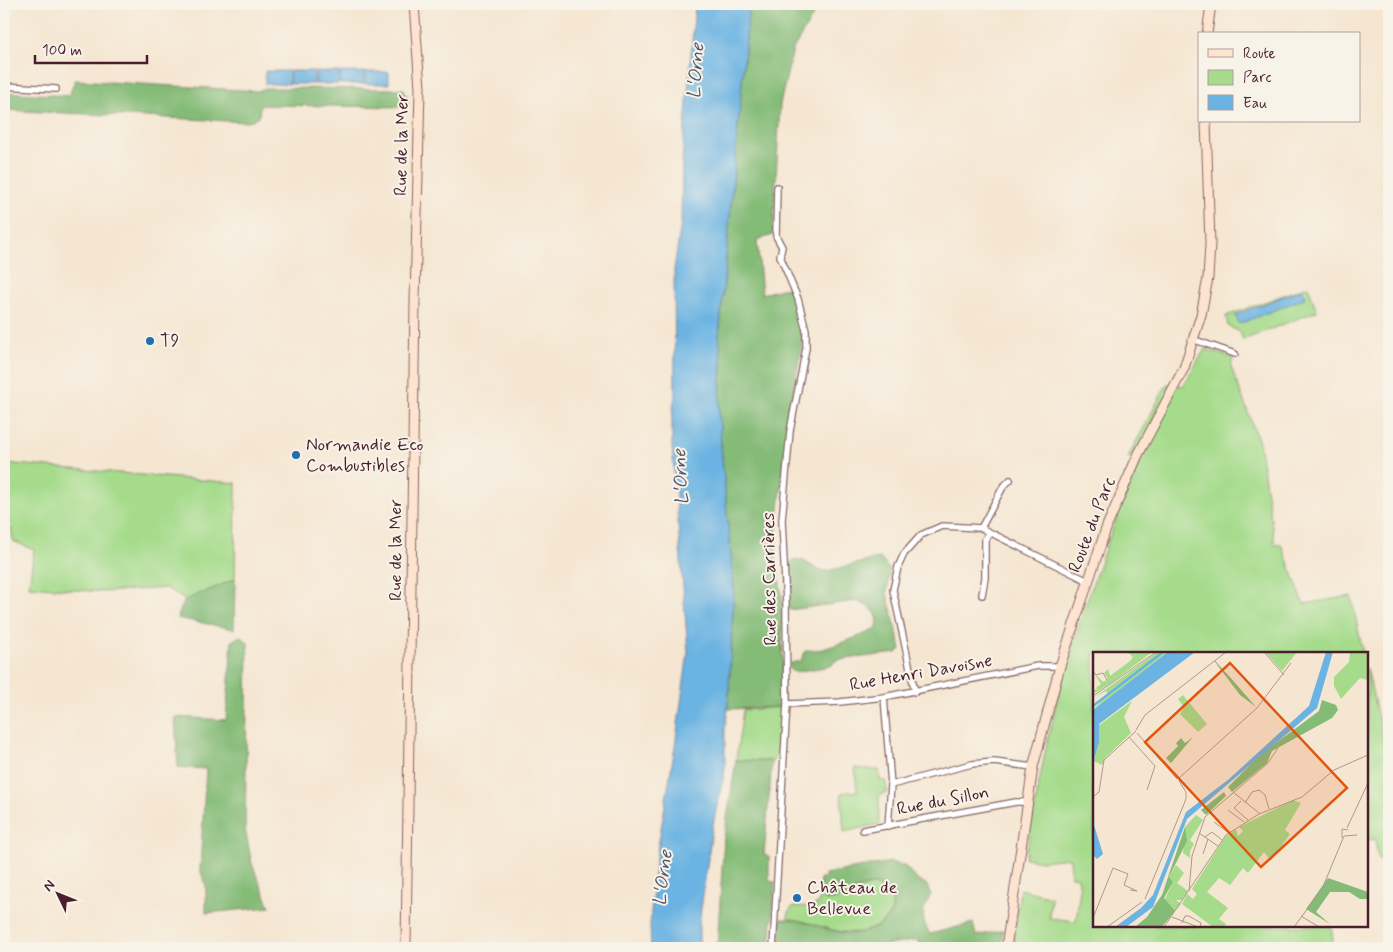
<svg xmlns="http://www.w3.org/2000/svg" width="1393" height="952" viewBox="0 0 1393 952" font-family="Mynerve,sans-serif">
	<rect width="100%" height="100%" fill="#f7f3e8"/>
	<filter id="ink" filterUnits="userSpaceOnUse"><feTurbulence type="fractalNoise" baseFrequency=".02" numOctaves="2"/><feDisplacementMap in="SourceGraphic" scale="10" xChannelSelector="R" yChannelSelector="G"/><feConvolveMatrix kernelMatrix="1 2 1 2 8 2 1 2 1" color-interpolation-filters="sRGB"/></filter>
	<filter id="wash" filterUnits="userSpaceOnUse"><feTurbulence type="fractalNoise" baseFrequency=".0096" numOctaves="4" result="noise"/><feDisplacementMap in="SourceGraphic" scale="20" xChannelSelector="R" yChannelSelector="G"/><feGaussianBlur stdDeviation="1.12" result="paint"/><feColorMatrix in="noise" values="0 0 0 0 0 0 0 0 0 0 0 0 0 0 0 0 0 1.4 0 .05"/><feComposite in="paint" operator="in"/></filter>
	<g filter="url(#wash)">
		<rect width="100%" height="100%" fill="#f5e6d1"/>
		<path fill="#a5db8b" stroke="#787d5b" d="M1308,286L1317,311L1243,340L1240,332L1228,326L1226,316Z
			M1205,349L1233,358L1231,367L1259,442L1275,545L1281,544L1304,604L1351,596L1363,653H1094V926H1331L1333,939L1330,948H1013L1020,889L1051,897L1049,918L1076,921L1080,889L1078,877L1071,876L1070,858L1042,861L1025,858C1035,807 1043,755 1056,705C1078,622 1106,541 1139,462L1128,457L1167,384L1183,386Z
			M4,463L236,483L235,579L185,600L166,588L103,592L29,586L34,550L13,541L10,522L4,521Z
			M1367,668L1389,769V857L1378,859L1375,839L1367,840Z
			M783,707L779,756L772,761L736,760L743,710Z
			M855,768L879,770L880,781H886L887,792L879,796V824L844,832L841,793L857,791Z
			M872,885C910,894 888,929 860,932C834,935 813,922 788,918L789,911L792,907L816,906L822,896L826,900Z"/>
		<path fill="#84bb77" stroke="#676d51" d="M749,4H820L793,49L780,104L773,235L757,240L762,294L789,287L797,305L803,337L789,418L776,536V560L782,596L783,707L728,709L734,589L722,458L719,414L722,364L719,337Z
			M75,80L258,91L266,88L404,89V93L408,96V107L260,105L259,116L249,122L4,110V92L69,96Z
			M880,558L890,570L887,593L901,649L897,653L836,660L831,666L795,672L790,670V663L801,661L804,652C810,649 817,650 823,649C828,648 872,632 875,629C878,626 878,621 877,617C874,608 864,604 856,601L789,610C789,600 779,553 801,560C812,564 814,571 826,571Z
			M235,579L234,629L177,618L185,600Z
			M240,636L248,642L245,829L252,864L270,907L206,913V886L200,869L206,769L178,767L175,717L226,720L232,641Z
			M736,760L772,761L764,855L769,856V881L775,882L770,948H717L724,838Z
			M891,862L906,867L918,881L926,884L931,895C922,910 920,918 930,934L973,923L976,936L1004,930L1000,948H919L918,940C872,949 826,952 780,943L781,919C809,917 834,938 863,932C874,929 886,923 891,913C897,900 885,887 873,885C856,884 844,902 826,900C820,894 819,888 820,879L825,878V874Z"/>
		<path fill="#6ab3e2" stroke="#5a6986" d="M695,4H749L719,337L722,364L719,414L722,458L734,589L728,709L725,729V770L712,829L699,924V948H651L650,925L655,864L675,746L688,652L672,446V415L675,395L674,269L681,223L682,164Z
			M265,71H289V84H265Z
			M290,71H314V84H290Z
			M316,72H339V84H315Z
			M340,72H364V84H340Z
			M365,72H389V84H365Z
			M1302,289L1305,298L1239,324L1235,315Z"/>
	</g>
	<g filter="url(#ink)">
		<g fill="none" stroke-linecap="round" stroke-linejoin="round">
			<g stroke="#866565" stroke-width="8">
				<path id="street" d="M4,86L56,89
					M1195,340L1235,354
					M981,528L1003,487L1010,480
					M982,595L985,578V539L989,534
					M915,692L893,590L898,567L904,554L921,535L942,526L981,528L1088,581
					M884,697L891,785L972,764L994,762L1033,767
					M787,704L840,702L884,697L1038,666H1060
					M888,826L891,785
					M863,830L1016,802H1028
					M773,948L787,704L786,604L782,520L790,431L806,348V330L798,299L780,256L782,247L776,236L777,187"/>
			</g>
			<g stroke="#866565" stroke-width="11">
				<path id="secondary" d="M1207,34L1211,4
					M406,947L415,301L420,88L414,4
					M1006,948L1033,767L1060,666L1107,526L1138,455L1184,368L1201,315L1208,278L1210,244L1206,121"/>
			</g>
			<use href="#street" stroke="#fff" stroke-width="5.5"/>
			<use href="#secondary" stroke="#fde4d0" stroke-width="9"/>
		</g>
	</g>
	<g fill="#1f6fb2" stroke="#f7f3e8" stroke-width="2">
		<circle cx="150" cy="341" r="5"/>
		<circle cx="296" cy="455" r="5"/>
		<circle cx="797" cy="898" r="5"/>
	</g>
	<g text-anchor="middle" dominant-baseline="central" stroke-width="4" stroke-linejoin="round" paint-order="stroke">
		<g font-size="18" fill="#4a1f2b" stroke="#f7f3e8">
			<text transform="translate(402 145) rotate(-89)">Rue de la Mer</text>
			<text transform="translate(1092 525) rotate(-69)">Route du Parc</text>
			<text transform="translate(396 550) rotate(-90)">Rue de la Mer</text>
			<text transform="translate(770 579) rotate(-91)">Rue des Carrières</text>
			<text transform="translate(921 673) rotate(-10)">Rue Henri Davoisne</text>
			<text transform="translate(943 801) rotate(-11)">Rue du Sillon</text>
		</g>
		<g font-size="18" fill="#4a1f2b" stroke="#f7f3e8" text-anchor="start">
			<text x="160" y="341">T9</text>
			<text x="306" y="445">Normandie Eco<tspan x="306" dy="21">Combustibles</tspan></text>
			<text x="807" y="888">Château de<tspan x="807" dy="21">Bellevue</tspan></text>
		</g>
		<g font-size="19" font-style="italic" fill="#55536b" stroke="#f7f3e8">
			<text transform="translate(696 71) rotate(-86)">L'Orne</text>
			<text transform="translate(681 477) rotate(-93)">L'Orne</text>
			<text transform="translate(663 878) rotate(-83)">L'Orne</text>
		</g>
	</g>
	<g transform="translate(1093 652)">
		<rect width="275" height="275" fill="#f5e6d1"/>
		<path d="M35,0H59L18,31L0,42V37L5,38L3,36L8,32L1,21L10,30L15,27L11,21L15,17L17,24L37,9L40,5ZM64,0H75L0,58L15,42L13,39L2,45ZM172,0H204L189,19ZM257,0H275V28L267,26L248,47L241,34V25L256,10ZM90,43L114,72L105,80L87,62L91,55L85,47ZM39,49L31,65L38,81L12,106L9,113L1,109L6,91L5,74ZM200,148L208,151L192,178L197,182L178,209L171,200L155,221L150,216L137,233L126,226L114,240L135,256L126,267L133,272L131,275H120L89,252L94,242L100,247L104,242L99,237L132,185L143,177L145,184L150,179L146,175ZM103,163L110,168L97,188L101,192L97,199V206L90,201L92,175ZM83,213L91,221L84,231L95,239L89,248H83L88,252L82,259L71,249L80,230L76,225Z" fill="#a5db8b"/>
		<path d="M122,10L136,24L163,55L147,43ZM229,48L243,53L245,58L239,66L179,99L174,111L139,140L135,135L167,103L226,59ZM100,85L78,111L73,106L85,94L83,91L88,86L92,91ZM131,140L133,144L113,163L108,158ZM92,175L94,189L76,225L80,230L71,246L82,259L69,275H42L54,265L69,243ZM235,226L275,240V247H267L256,240H237L223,260L237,272L213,257Z" fill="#84bb77"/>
		<path d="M75,0H102L6,72V91L0,111V58ZM233,0H240L224,56L94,167L60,255L33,275H22L48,256L60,243L93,160L136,127L216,54ZM1,150V173L10,202L4,207L0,203Z" fill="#6ab3e2"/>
		<path fill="none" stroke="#6ab3e2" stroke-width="2.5" d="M0,54L70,0"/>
		<path fill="none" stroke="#b1968f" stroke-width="1" d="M171,0L191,23M122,9L134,23M0,19L3,23L10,21L14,28M0,44L63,0M43,78L52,63L133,0M44,81L84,127M36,85L62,114L54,138M86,126L164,56L198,11M140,140L166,161M0,145L6,140L11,108L43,79M148,149L141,156L155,168M152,151L159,140L166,138L172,143L176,157M135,158L151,170M121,170L136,181M254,176L275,131M106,181L125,194M112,185L119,180L129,188M249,186V177L255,178M110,202L115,187M96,239L99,204L112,165L175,111L185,96M52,247L93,147V140L86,129M208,264L226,275M79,265L105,275M0,266L20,216L35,222L31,233L44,239L37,238M89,271L92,264H96L108,271L107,275M14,275L49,250M71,275L133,183L166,162L209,145L241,118L275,103M201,275L229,237L251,184L264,183"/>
		<path fill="#e0560e" fill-opacity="0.15" stroke="#e0560e" stroke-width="2.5" d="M137,11L254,136L168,215L52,90Z"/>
		<rect width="275" height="275" fill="none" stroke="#4a1f2b" stroke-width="2.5"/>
	</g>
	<rect width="1393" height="952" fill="none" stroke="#f7f3e8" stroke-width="20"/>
	<rect x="1198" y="32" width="162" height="90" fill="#f7f3e8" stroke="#b29e9c"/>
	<rect x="1208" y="49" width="25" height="8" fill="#fde4d0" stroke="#b29e9c"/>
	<text x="1243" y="58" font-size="15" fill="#4a1f2b">Route</text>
	<rect x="1208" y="70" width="25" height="15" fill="#a5db8b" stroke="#b29e9c"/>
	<text x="1243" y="82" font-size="15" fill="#4a1f2b">Parc</text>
	<rect x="1208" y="95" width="25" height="15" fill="#6ab3e2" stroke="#b29e9c"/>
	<text x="1243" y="108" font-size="15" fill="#4a1f2b">Eau</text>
	<g transform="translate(58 894) rotate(313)" stroke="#f7f3e8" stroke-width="4" paint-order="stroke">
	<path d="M0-4L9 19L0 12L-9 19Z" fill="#4a1f2b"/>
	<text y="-8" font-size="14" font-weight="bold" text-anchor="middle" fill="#4a1f2b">N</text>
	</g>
	<path d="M35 55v8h112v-8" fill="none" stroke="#4a1f2b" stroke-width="2.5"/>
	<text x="42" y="55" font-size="15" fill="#4a1f2b" stroke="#f7f3e8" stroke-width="4" paint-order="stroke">100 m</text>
</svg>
